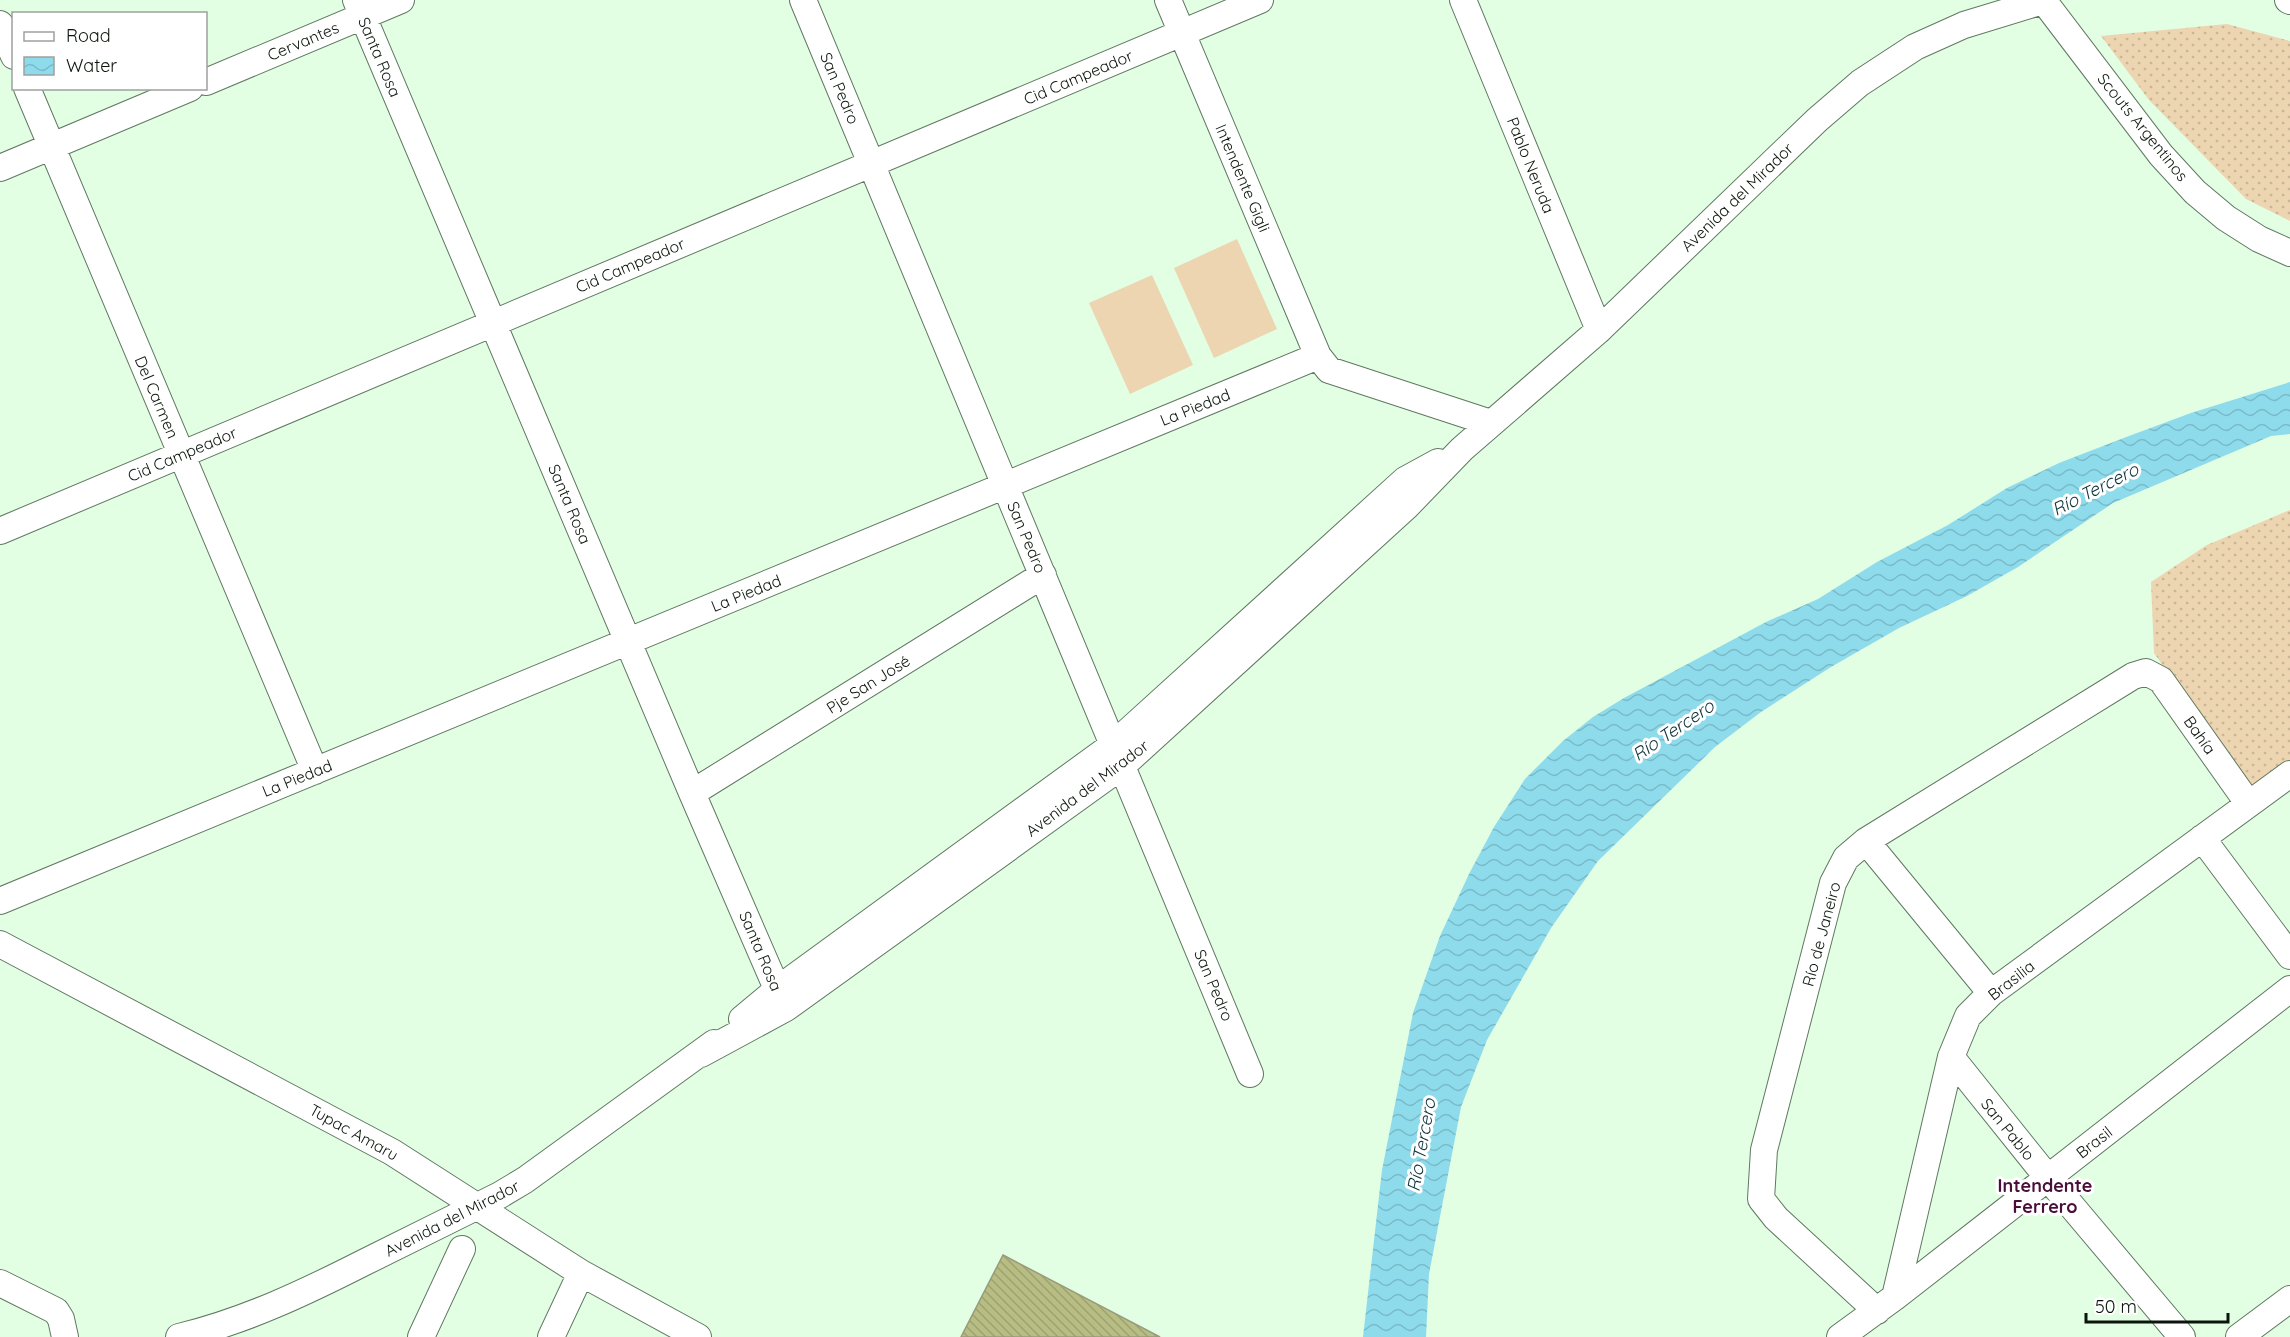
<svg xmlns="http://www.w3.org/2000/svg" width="2290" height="1337" viewBox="0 0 2290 1337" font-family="Quicksand,sans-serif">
	<defs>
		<pattern id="grass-dots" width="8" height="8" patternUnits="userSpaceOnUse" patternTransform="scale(1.5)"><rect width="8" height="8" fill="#ecd5b0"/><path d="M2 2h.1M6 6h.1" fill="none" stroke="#c9b696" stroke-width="1.8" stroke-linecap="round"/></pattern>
		<pattern id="water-waves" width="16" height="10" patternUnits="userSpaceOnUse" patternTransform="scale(1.5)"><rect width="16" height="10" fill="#8edbec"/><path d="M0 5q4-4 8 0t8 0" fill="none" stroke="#79bbc9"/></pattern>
		<pattern id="building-back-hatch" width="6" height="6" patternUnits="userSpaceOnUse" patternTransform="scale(1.5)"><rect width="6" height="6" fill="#b8be83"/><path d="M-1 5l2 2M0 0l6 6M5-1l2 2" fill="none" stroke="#9da270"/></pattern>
	</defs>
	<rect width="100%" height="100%" fill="#e2fee3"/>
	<path fill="url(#grass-dots)" d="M2227,24L2290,41V221L2246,199L2149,100L2101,36Z
		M2290,510V765L2251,791L2154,653L2151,582L2207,545Z"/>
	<path fill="#ecd5b0" d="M1237,239L1277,329L1214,358L1174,268Z
		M1152,275L1193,365L1130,394L1089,303Z"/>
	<path fill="url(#water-waves)" d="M2290,382V434L2271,436L2113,503L2018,567L1967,596L1899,628L1831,667L1761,712L1715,747L1598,861L1551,928L1487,1040L1461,1107L1429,1274L1426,1337H1363L1382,1170L1413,1013L1440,936L1470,872L1494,827L1525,779L1563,741L1593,717L1624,698L1766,622L1818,599L1877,562L1948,525L2007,488L2059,463L2129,436L2191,413Z"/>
	<path fill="url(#building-back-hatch)" stroke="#989b7c" stroke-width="1.5" d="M1003,1255L1160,1337H961Z"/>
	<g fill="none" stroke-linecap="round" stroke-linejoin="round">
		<g stroke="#607861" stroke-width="28">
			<path id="minor" d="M356,0L692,793L784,1005
				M803,0L1250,1074
				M1168,0L1318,356
				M1463,0L1599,330
				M2043,0L2161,155L2195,192L2226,218L2259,239L2290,253
				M2288,0L2290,1
				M0,24L14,56
				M206,82L401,0
				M27,88L315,771
				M0,168L190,88
				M0,531L1260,0
				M692,793L1043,575
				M2202,838L2290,956
				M1866,841L1991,993
				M0,901L1318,356L1329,370L1491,423
				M0,944L392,1152L581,1273L698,1337
				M742,1019L778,989L1113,745L1405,480L1438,462
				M701,1054L786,1008L1122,766L1406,507L1462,449L1599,330L1817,120L1860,83L1915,47L1964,25L2046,0
				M1951,1057L2048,1178L2182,1337
				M0,1283L56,1311L61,1319L65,1337
				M1895,1297L1951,1057L1968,1016L1991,993L2290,774
				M1877,1311L1776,1218L1761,1199L1764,1150L1833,883L1846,858L1866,841L2133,676L2146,672L2161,680L2248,803
				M179,1337C245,1321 304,1293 365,1262C410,1240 455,1217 500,1195L525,1180L714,1043
				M421,1337L462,1249
				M551,1337L581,1273
				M1840,1337L1895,1297L2290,989
				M2239,1337L2290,1299"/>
		</g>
		<use href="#minor" stroke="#fff" stroke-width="26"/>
	</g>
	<g text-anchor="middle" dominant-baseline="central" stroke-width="6" stroke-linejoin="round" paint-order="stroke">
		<g font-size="16" fill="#0c150d" stroke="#fff">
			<text transform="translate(303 41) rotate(-23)">Cervantes</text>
			<text transform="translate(380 57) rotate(67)">Santa Rosa</text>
			<text transform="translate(1078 77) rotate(-23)">Cid Campeador</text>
			<text transform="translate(840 88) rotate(67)">San Pedro</text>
			<text transform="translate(2143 127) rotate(51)">Scouts Argentinos</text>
			<text transform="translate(1531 165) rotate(68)">Pablo Neruda</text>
			<text transform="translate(1243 178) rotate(67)">Intendente Gigli</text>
			<text transform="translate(1737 197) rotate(-44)">Avenida del Mirador</text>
			<text transform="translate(630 265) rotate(-23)">Cid Campeador</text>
			<text transform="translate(157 397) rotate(67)">Del Carmen</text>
			<text transform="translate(1195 407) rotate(-22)">La Piedad</text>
			<text transform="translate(182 454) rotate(-23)">Cid Campeador</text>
			<text transform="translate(570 504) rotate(67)">Santa Rosa</text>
			<text transform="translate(1027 537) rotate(67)">San Pedro</text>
			<text transform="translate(746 593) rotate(-22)">La Piedad</text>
			<text transform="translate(868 684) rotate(-32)">Pje San José</text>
			<text transform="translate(2200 735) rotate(55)">Bahía</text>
			<text transform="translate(297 778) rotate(-22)">La Piedad</text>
			<text transform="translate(1087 788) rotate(-37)">Avenida del Mirador</text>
			<text transform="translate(1821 934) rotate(-75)">Río de Janeiro</text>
			<text transform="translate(761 951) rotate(67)">Santa Rosa</text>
			<text transform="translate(2011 980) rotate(-38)">Brasilia</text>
			<text transform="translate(1214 985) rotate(67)">San Pedro</text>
			<text transform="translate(2008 1129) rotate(51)">San Pablo</text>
			<text transform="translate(354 1132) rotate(29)">Tupac Amaru</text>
			<text transform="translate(2094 1142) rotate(-38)">Brasil</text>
			<text transform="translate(452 1218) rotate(-27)">Avenida del Mirador</text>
		</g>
		<g font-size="18" font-style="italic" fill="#0c3239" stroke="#fff">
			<text transform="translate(2095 489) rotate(-27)">Río Tercero</text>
			<text transform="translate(1673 730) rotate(-34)">Río Tercero</text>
			<text transform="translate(1421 1145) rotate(-80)">Río Tercero</text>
		</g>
		<g font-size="18" font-weight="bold" fill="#480f39" stroke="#fff">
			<text x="2045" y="1185">Intendente<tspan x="2045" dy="21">Ferrero</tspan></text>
		</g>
	</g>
	<rect x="12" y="12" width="195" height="78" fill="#ffffff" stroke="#9ea19e" stroke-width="1.5"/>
	<rect x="24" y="32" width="30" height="9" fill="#ffffff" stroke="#9ea19e" stroke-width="1.5"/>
	<text x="66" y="42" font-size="18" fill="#0c150d">Road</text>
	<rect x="24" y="57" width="30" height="18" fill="url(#water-waves)" stroke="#9ea19e" stroke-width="1.5"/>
	<text x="66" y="72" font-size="18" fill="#0c150d">Water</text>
	<path d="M2086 1313v9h142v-9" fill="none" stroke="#0c150d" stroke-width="3"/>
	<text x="2095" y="1313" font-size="18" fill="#0c150d" stroke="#ffffff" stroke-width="4.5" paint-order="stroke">50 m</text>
</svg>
